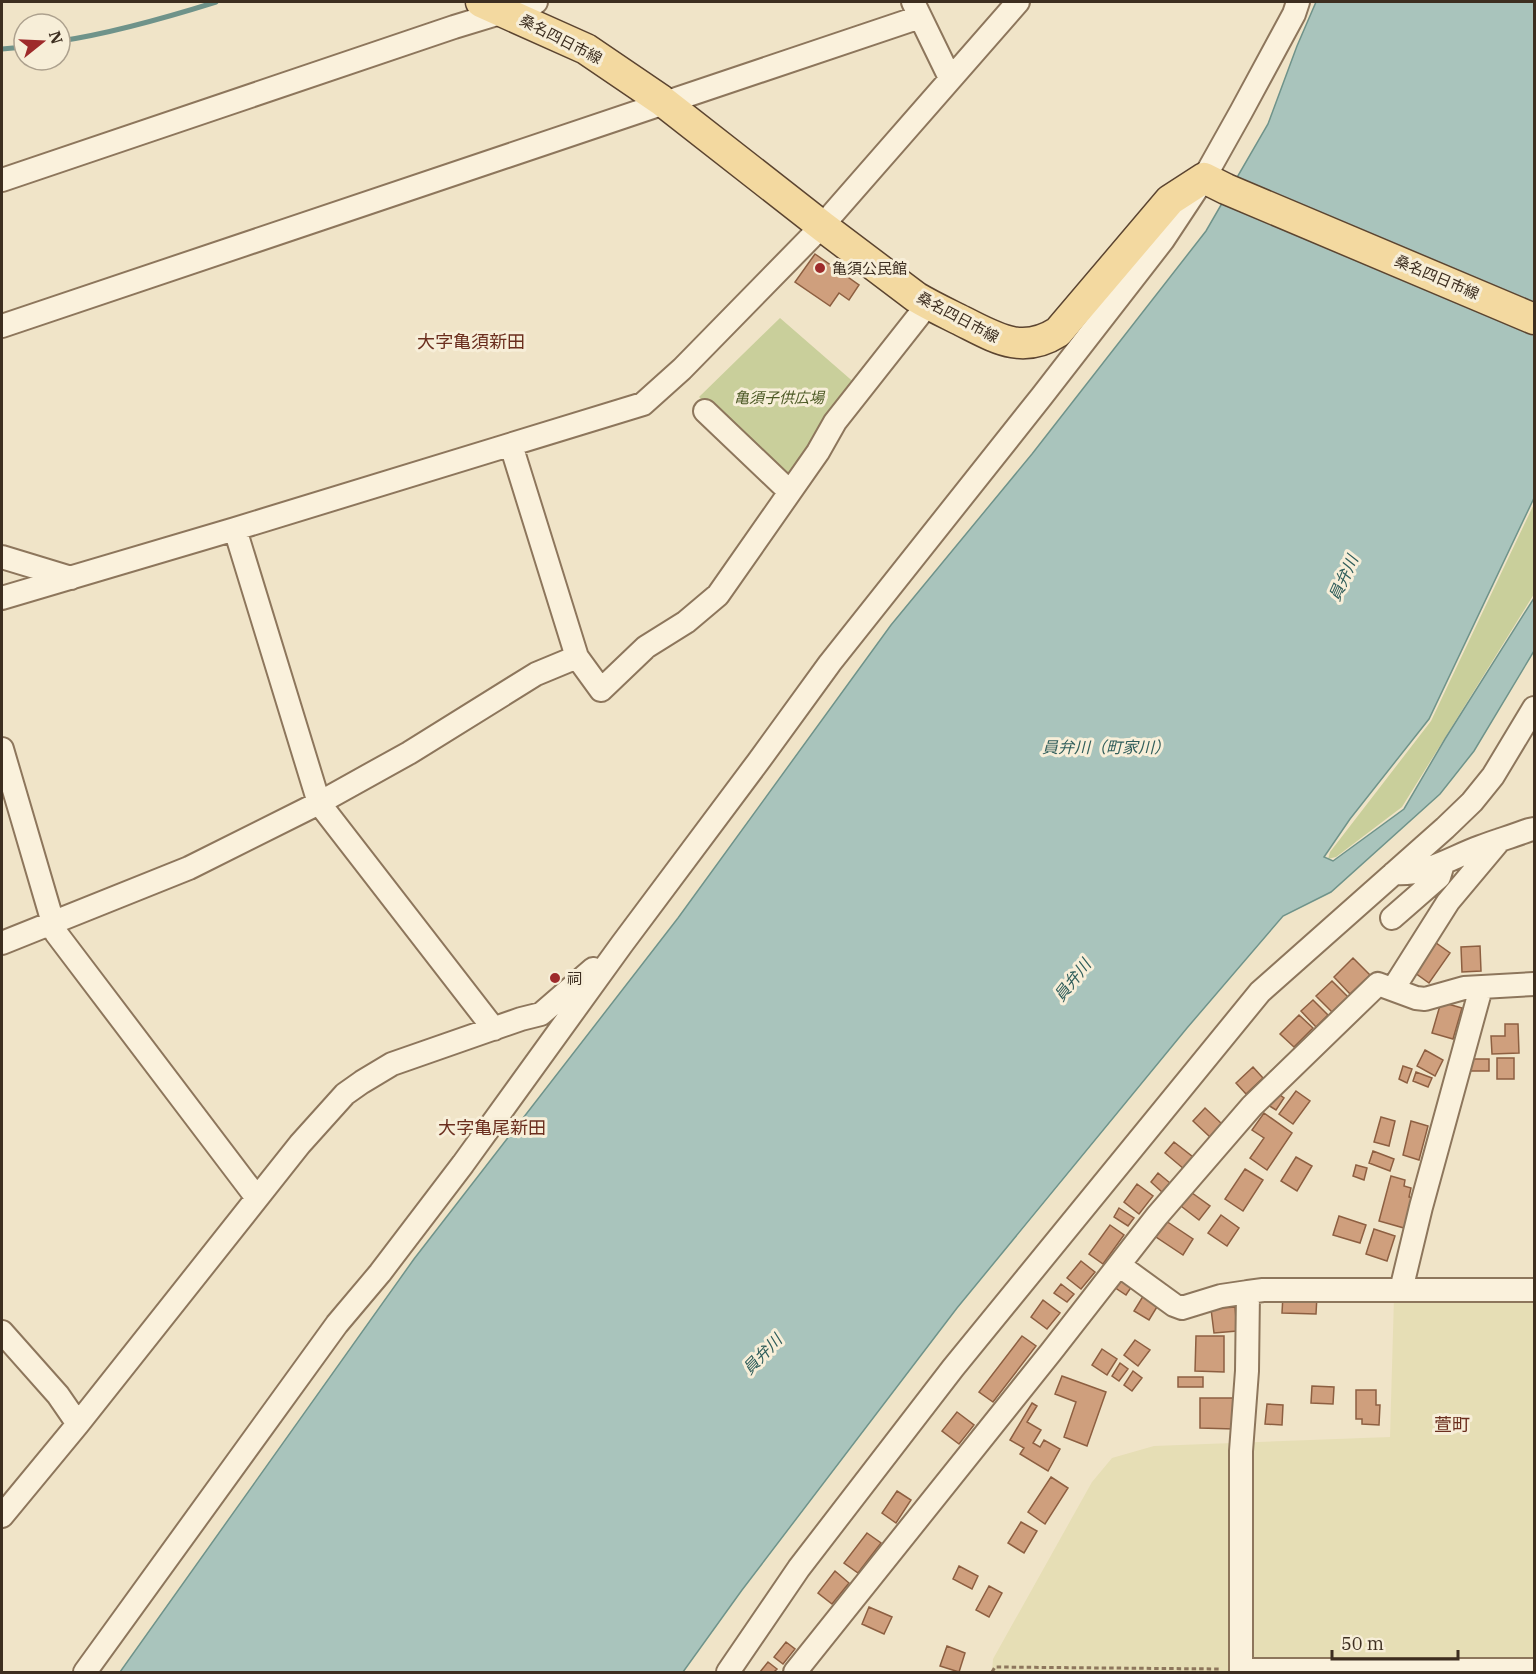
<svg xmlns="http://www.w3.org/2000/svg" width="1536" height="1674" viewBox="0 0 1536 1674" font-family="'IBM Plex Serif','Noto Sans JP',serif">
	<rect width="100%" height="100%" fill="#f0e4c8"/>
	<path fill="#e6deb5" d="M1394,1297L1534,1298V1672H992L993,1659L1092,1482L1112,1458L1154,1446L1390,1437Z"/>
	<path fill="#c9cf9b" d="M780,318L857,385L795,477H783L699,397Z
		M1534,504V594L1402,807L1336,857L1328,859L1330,852L1431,721Z"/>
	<path fill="#a9c4bc" stroke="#6f938a" stroke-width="1.5" d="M1316,2H1534V498L1429,719L1350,819L1324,857L1333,861L1404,809L1445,739L1534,598V651L1474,751L1440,794L1331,892L1283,916L1187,1028L957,1308L742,1590L683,1672H120L414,1259L678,918L891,625L1032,454L1206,231L1268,124L1297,46Z"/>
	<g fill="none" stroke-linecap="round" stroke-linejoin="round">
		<path stroke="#6f938a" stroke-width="5" d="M60,41C113,33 165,18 216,2
			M2,49L24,47"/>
	</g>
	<path fill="#cf9f7d" stroke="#8d5f41" stroke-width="1.5" d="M815,254L859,285L849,300L839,293L830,306L795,282Z
		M1432,940L1450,953L1429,983L1411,970Z
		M1480,946L1481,971L1462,972L1461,947Z
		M1353,958L1370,975L1350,994L1334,977Z
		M1332,981L1348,997L1332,1012L1316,996Z
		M1313,1000L1328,1015L1316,1027L1301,1011Z
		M1441,1002L1462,1008L1453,1039L1432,1033Z
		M1299,1015L1313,1028L1294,1047L1280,1034Z
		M1505,1024H1518L1519,1053L1492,1054L1491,1036H1505Z
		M1425,1050L1443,1060L1435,1076L1417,1066Z
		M1497,1058H1514V1079H1497Z
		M1470,1059H1489V1071H1470Z
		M1403,1066L1412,1069L1407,1083L1399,1079Z
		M1253,1067L1263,1078L1246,1094L1236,1083Z
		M1416,1072L1432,1078L1428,1087L1413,1081Z
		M1296,1091L1310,1101L1293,1124L1279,1114Z
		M1276,1092L1284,1098L1276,1110L1268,1105Z
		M1205,1108L1222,1124L1210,1137L1193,1121Z
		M1264,1113L1292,1133L1267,1170L1250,1158L1264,1138L1252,1130Z
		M1381,1117L1395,1121L1389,1146L1374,1142Z
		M1411,1121L1428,1126L1419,1160L1403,1155Z
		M1174,1142L1193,1157L1184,1169L1165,1153Z
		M1373,1151L1394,1159L1390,1171L1369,1163Z
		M1296,1157L1312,1166L1297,1191L1281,1181Z
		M1356,1165L1367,1168L1364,1180L1353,1176Z
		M1245,1169L1263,1180L1243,1211L1225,1199Z
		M1158,1173L1170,1183L1162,1192L1151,1182Z
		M1391,1176L1405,1180L1404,1186L1411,1188L1409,1197L1413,1198L1404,1228L1379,1221Z
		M1137,1184L1153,1196L1139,1214L1124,1202Z
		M1188,1190L1210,1206L1199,1220L1177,1203Z
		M1119,1208L1134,1218L1128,1226L1114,1217Z
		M1221,1215L1239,1228L1227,1246L1208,1233Z
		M1339,1216L1366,1225L1360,1243L1333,1235Z
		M1163,1219L1193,1239L1183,1255L1153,1235Z
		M1110,1225L1124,1235L1103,1264L1089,1254Z
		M1374,1229L1395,1236L1387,1261L1366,1254Z
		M1081,1261L1095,1272L1081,1289L1067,1278Z
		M1122,1275L1134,1283L1126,1295L1114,1287Z
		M1061,1284L1074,1294L1067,1302L1054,1293Z
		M1145,1293L1160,1302L1149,1320L1134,1311Z
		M1283,1295L1317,1296L1316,1314L1282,1313Z
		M1043,1300L1060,1313L1047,1329L1031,1317Z
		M1235,1307L1237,1331L1214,1333L1211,1309Z
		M1022,1336L1036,1346L993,1402L979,1392Z
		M1196,1336H1224V1372L1195,1371Z
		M1135,1340L1150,1350L1138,1366L1124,1355Z
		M1102,1349L1117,1359L1107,1375L1092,1365Z
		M1120,1363L1128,1369L1119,1381L1112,1376Z
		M1133,1371L1142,1378L1132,1391L1124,1385Z
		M1062,1376L1106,1392L1087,1446L1064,1437L1076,1402L1055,1394Z
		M1178,1377H1203V1387H1178Z
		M1312,1386L1334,1387L1333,1404L1311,1403Z
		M1356,1390H1376V1405H1380L1379,1425L1362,1424V1419H1356Z
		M1200,1398H1234V1429L1200,1428Z
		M1032,1403L1037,1406L1027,1422L1041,1430L1033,1443L1040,1447L1044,1440L1060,1449L1048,1471L1020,1454L1024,1448L1010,1440Z
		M1267,1404L1283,1405L1282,1425L1265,1424Z
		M957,1412L974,1425L959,1444L942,1431Z
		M1051,1477L1068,1488L1045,1524L1028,1512Z
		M897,1491L911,1500L896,1523L882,1513Z
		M1021,1522L1037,1531L1024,1553L1008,1543Z
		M867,1533L881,1543L858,1573L844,1563Z
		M959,1566L978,1576L972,1589L953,1579Z
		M835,1571L849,1583L832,1604L818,1593Z
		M989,1586L1002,1593L989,1617L976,1610Z
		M869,1607L892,1617L884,1634L862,1624Z
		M786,1642L795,1649L783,1664L774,1657Z
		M947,1646L965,1653L959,1672L940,1666Z
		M768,1662L777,1669L774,1672H760Z"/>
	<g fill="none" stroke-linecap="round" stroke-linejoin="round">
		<g stroke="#8d765c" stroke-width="26">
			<path id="minor" d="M913,2L950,78
				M2,180L454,27L536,2
				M2,326L920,17
				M705,411L790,492
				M511,445L577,657L601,690L646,647L686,622L718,595L818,452L835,422L928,304
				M235,529L319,803L494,1029
				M2,557L71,578
				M2,598L235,529L643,404L682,369L822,226L1018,2
				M2,749L56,933L257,1198
				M1394,873C1425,876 1452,857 1480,847C1496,841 1513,836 1529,830L1534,829
				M1392,918L1439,877L1443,864
				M2,943L189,868L319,803L409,753L536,674L577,657
				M1393,989L1448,902L1500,840
				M1119,1265L1174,1305L1182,1308L1221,1296L1248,1292
				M1401,1290L1421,1207L1481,988
				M2,1332L58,1395L78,1424
				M2,1516L78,1424L300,1144L345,1094L362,1082L392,1064L521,1019L541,1014L593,969
				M1241,1670H1534
				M85,1672L337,1324L380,1273L463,1164L622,944L758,762L830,663L1042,396L1163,240L1204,178L1241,112L1294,14L1298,2
				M728,1672L799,1568L953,1368L1260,992L1445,828L1472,802L1493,776L1534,708
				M795,1672L1051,1352L1157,1216L1252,1106L1378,984L1416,998L1425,999L1464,988L1534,984
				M1241,1672V1451L1247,1371L1248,1292L1263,1290H1534"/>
		</g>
		<g stroke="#5b4430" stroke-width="33">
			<path id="major" d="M481,2L586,49L661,100L822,226L916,297C931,306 946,313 962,321C996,338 1022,355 1058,332L1170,200L1204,178L1226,189L1534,319"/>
		</g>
		<path stroke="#8d765c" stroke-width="3" stroke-dasharray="4.5 3" stroke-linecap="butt" d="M992,1672L995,1667L1221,1669"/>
		<use href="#minor" stroke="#faf1dc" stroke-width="22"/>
		<use href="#major" stroke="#f3d9a0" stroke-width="30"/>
	</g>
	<g fill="#9e2a2b" stroke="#f7eed8" stroke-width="2">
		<circle cx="820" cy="268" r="6"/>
		<circle cx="555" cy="978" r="6"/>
	</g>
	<g text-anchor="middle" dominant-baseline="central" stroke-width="6" stroke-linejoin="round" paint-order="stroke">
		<g font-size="15" fill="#3d2e20" stroke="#f7eed8">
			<text transform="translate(561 39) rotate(27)">桑名四日市線</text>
			<text transform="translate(1437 277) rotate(23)">桑名四日市線</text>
			<text transform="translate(958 317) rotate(28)">桑名四日市線</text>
		</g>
		<g font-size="15" fill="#3d2e20" stroke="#f7eed8" text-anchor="start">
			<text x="832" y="268">亀須公民館</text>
			<text x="567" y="978">祠</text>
		</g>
		<g font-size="15" font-style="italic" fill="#4d5a26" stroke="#f7eed8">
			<text x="779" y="397">亀須子供広場</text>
		</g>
		<g font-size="16" font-style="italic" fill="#2f5d5a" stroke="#f7eed8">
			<text transform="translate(1343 578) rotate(-66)">員弁川</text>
			<text x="1106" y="747">員弁川（町家川）</text>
			<text transform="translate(1072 980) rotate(-52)">員弁川</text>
			<text transform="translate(762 1354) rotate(-46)">員弁川</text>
		</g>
		<g font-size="18" fill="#6b2e1e" stroke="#f7eed8">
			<text x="471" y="341">大字亀須新田</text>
			<text x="492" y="1127">大字亀尾新田</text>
			<text x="1452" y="1424">萱町</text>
		</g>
	</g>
	<rect width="1536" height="1674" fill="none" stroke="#3d2e20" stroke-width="6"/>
	<g transform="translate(42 42) rotate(72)"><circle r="28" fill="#f7eed8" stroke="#ada18e" stroke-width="1.5"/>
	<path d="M0-4.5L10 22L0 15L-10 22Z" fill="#9e2a2b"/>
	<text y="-9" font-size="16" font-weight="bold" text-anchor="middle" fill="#3d2e20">N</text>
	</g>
	<path d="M1332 1650v9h126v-9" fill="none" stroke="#3d2e20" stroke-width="3"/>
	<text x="1341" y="1650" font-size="18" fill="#3d2e20" stroke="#f7eed8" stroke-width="4.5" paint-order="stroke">50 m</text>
</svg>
